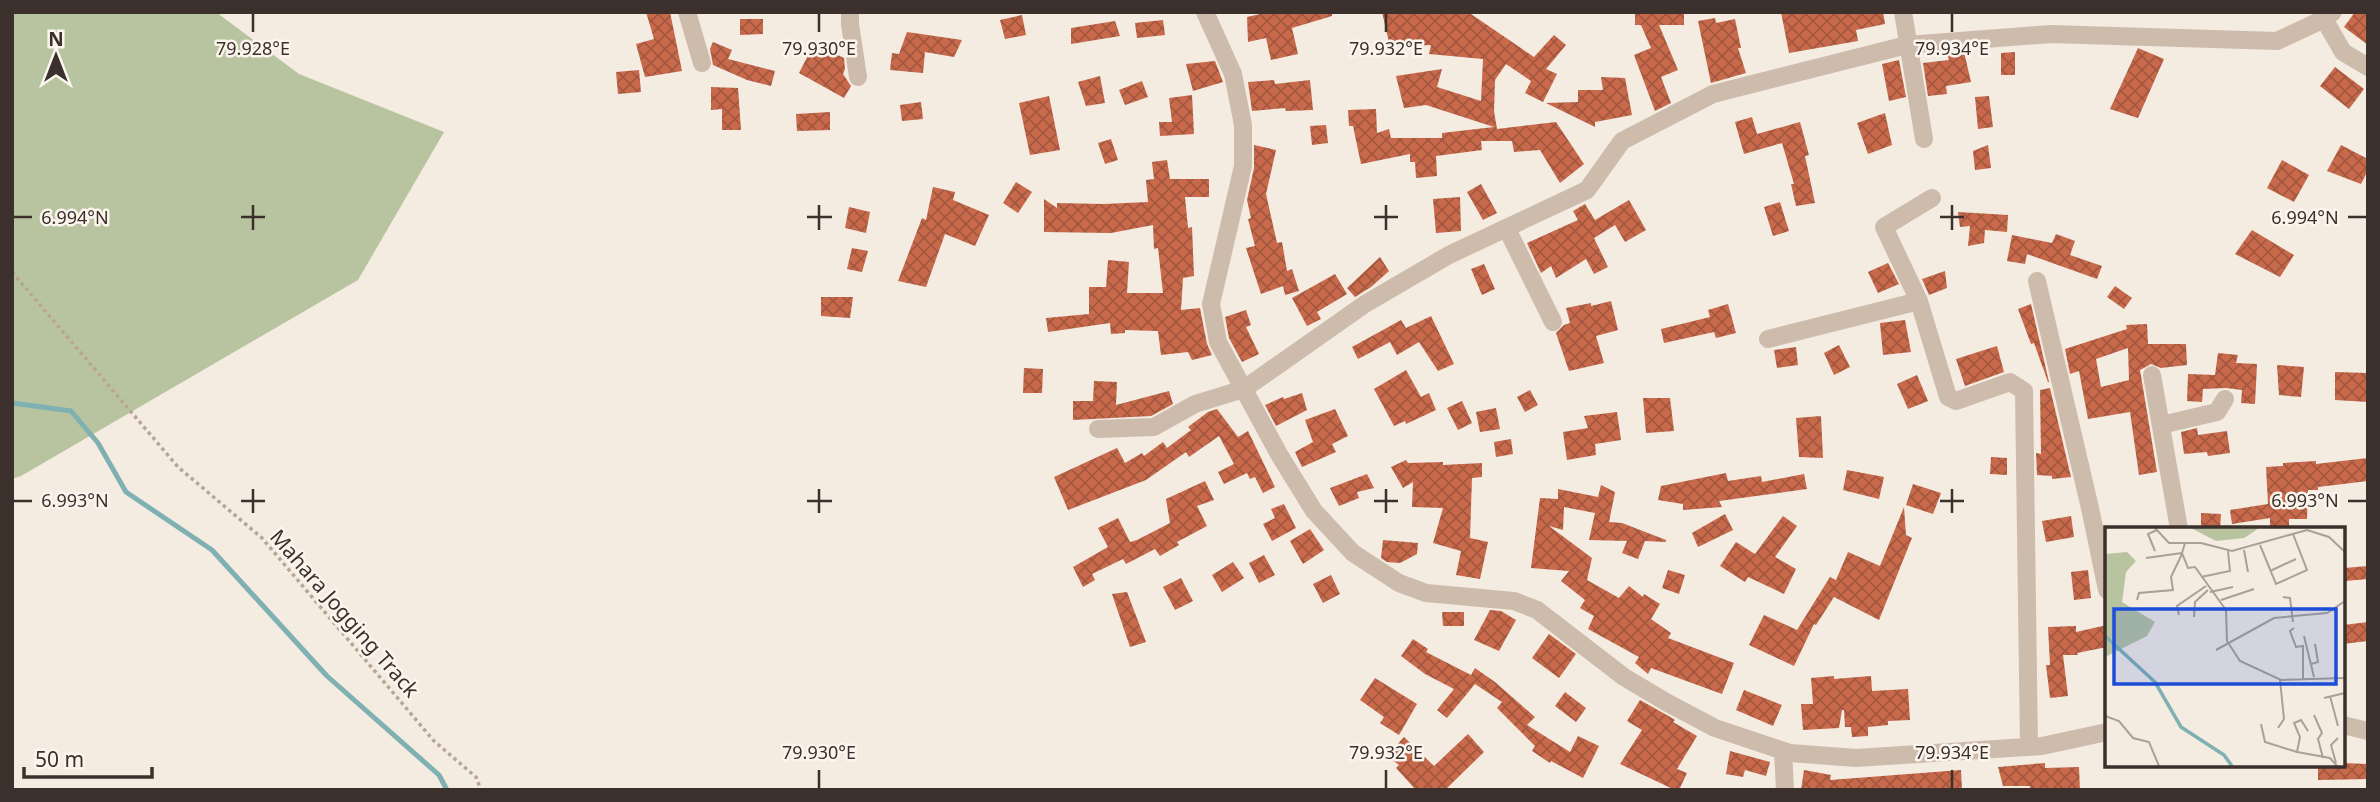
<svg xmlns="http://www.w3.org/2000/svg" width="2380" height="802" viewBox="0 0 2380 802" font-family="'Noto Sans',sans-serif">
	<defs>
		<pattern id="building-cross-hatch" width="8" height="8" patternUnits="userSpaceOnUse" patternTransform="scale(1.75)"><rect width="8" height="8" fill="#c8694b"/><path d="M0 0l8 8M0 8l8-8" fill="none" stroke="#a4573f"/></pattern>
	</defs>
	<rect width="100%" height="100%" fill="#f4ebe1"/>
	<path fill="#b8c4a0" d="M12,12H216L299,74L444,132L358,280L21,476L12,479Z"/>
	<g fill="none" stroke-linecap="round" stroke-linejoin="round">
		<path stroke="#7fb0b2" stroke-width="5" d="M12,403L71,411L98,443L126,492L212,550L327,676L439,775L447,790"/>
	</g>
	<path fill="url(#building-cross-hatch)" fill-rule="evenodd" d="M646,12H670L682,71L645,77L636,44L654,39Z
		M1269,12H1332V16L1292,28L1298,54L1271,60L1266,38L1248,42L1247,17Z
		M1382,12H1468L1534,57L1554,35L1566,45L1546,69L1557,74L1543,102L1525,93L1531,81L1506,64L1495,80L1494,111L1497,129L1556,122L1584,164L1560,183L1540,150L1514,152L1512,141H1481L1482,150L1436,156L1437,176L1416,178L1415,162H1410V154L1361,164L1353,126H1349L1348,110L1376,109L1377,133L1389,129L1391,138H1442V133L1494,127L1426,105L1404,108L1396,76L1442,69L1437,87L1481,101L1483,59L1429,54L1431,45L1390,47Z
		M1635,12H1684V25H1659L1678,70L1661,77L1671,103L1655,111L1634,55L1651,48L1641,25H1635Z
		M1781,12H1883L1885,24L1856,30L1858,41L1789,53Z
		M2355,12H2362L2368,16V45L2344,27Z
		M1022,15L1026,35L1005,39L1000,20Z
		M1715,18L1716,23L1735,19L1741,48H1738L1746,73L1711,83L1698,21Z
		M740,19H763V34L740,35Z
		M1163,20L1165,35L1137,38L1135,23Z
		M1115,21L1120,36L1071,44V28Z
		M907,32L962,40L954,57L925,52L923,73L890,70L892,53L899,54Z
		M713,42L732,50L728,59L775,71L771,86L747,80L713,65L710,49Z
		M814,44L844,58L845,69L843,74L851,86L844,98L799,73Z
		M2138,48L2164,59L2138,118L2110,109Z
		M1964,52L1971,82L1946,86L1947,94L1928,96L1923,63L1949,60L1947,54Z
		M2015,52V75H2001V53Z
		M1899,60L1906,97L1889,101L1882,64Z
		M1215,61L1223,82L1193,91L1186,64Z
		M2335,67L2364,89L2349,109L2320,86Z
		M639,70L641,92L618,94L616,72Z
		M1100,76L1105,103L1086,106L1078,82Z
		M1601,77L1625,78L1632,115L1595,122V127L1546,103L1578,102V90H1603Z
		M1274,80L1275,84L1310,80L1313,110L1286,111L1285,108L1252,111L1248,82Z
		M1142,81L1148,97L1125,105L1119,90Z
		M711,87L738,88L741,130H722V109L711,110Z
		M1192,95L1194,134L1160,136L1159,122H1172L1169,98Z
		M1049,96L1060,150L1030,155L1019,103Z
		M1989,96L1993,127L1978,129L1975,97Z
		M921,102L923,119L902,121L900,105Z
		M830,112V130L797,131L796,114Z
		M1885,113L1892,145L1868,154L1857,123Z
		M1752,117L1757,134L1800,122L1809,155L1805,156L1815,203L1796,206L1791,184H1794L1782,143L1744,154L1735,122Z
		M1326,125L1328,143L1312,145L1310,126Z
		M1111,139L1118,160L1105,164L1098,143Z
		M1254,145L1276,150L1266,194L1277,243L1282,242L1287,271L1292,269L1299,291L1285,295L1283,286L1261,294L1246,248L1255,246L1248,219L1251,218L1247,200L1254,168Z
		M1988,145L1991,168L1975,170L1973,151Z
		M2341,145L2368,159V170L2361,184L2327,171Z
		M1167,160L1170,179H1209V197H1185L1188,228L1192,227L1194,276L1183,278L1181,310L1200,308L1207,344L1212,355L1192,360L1188,352L1161,355L1158,331L1125,330V333L1111,334L1110,323L1048,332L1046,318L1089,314V287H1106L1108,260L1129,262L1127,293H1163L1158,248L1154,249L1153,225L1111,233L1044,232V199L1057,208V203L1104,204L1148,202L1146,180L1154,179L1152,162Z
		M2282,160L2309,175L2294,202L2267,188Z
		M1016,182L1032,192L1018,213L1003,203Z
		M1481,184L1497,213L1483,220L1467,192Z
		M933,187L955,192L953,200L989,215L975,246L945,234L926,287L898,281L922,218L926,220Z
		M1460,197L1461,231L1436,233L1433,199Z
		M1629,200L1646,230L1625,242L1615,225L1594,238L1608,267L1594,274L1586,259L1556,278L1551,266L1541,273L1527,243L1578,220L1573,211L1585,204L1595,220Z
		M1780,202L1789,231L1773,236L1764,207Z
		M849,207L870,212L866,233L845,228Z
		M1958,212L2008,215L2007,232L1985,230L1984,243L1968,246L1970,226L1960,227Z
		M2252,230L2294,255L2280,277L2235,254Z
		M2056,234L2075,241L2070,255L2102,266L2097,279L2027,254L2025,264L2007,261L2012,235L2052,243Z
		M852,248L868,251L862,272L847,269Z
		M1380,257L1389,271L1371,287L1355,297L1347,288Z
		M1888,263L1899,284L1878,293L1868,272Z
		M1484,264L1495,289L1482,295L1471,269Z
		M1945,271L1947,288L1929,295L1922,279Z
		M1335,274L1347,294L1317,312L1321,319L1307,326L1292,298Z
		M2115,286L2132,298L2124,309L2107,297Z
		M821,297H853L850,318L821,316Z
		M1611,301L1618,330L1596,336L1604,363L1569,371L1556,333L1564,325L1570,323L1566,308L1591,303V306Z
		M1728,304L1736,333L1716,338L1714,332L1664,343L1661,329L1710,317L1708,310Z
		M2031,304L2049,382H2048L2034,343L2031,344L2018,309Z
		M1246,310L1251,325L1246,327L1259,354L1242,362L1229,338L1225,317Z
		M1431,316L1454,364L1438,371L1419,342L1397,355L1390,342L1358,359L1352,347L1401,320L1406,328Z
		M1905,320L1911,352L1883,355L1880,323Z
		M2147,324L2148,344H2186L2187,365L2161,368L2151,364L2140,370L2157,472L2139,475L2130,412L2088,419L2079,371L2070,374L2065,349L2127,329L2126,325ZM2128,348L2129,380L2101,387L2096,359Z
		M1839,345L1850,367L1834,375L1824,353Z
		M1997,346L2004,372L1965,386L1956,359Z
		M1796,347L1798,365L1777,368L1774,350Z
		M2218,353L2238,355L2236,363L2257,364L2255,404L2241,403L2242,390L2226,388L2203,389L2202,402L2187,401L2188,374L2215,375Z
		M2277,365L2304,367L2301,397L2279,395Z
		M1024,368L1043,369L1042,393H1023Z
		M1406,370L1421,397L1429,393L1436,410L1406,424L1405,421L1394,426L1374,389Z
		M2335,372L2368,373V402L2335,400Z
		M1917,375L1928,401L1908,409L1897,384Z
		M1094,381L1117,382L1116,405L1169,391L1173,404L1151,416L1073,420V401H1093Z
		M2050,388L2071,477L2052,479V476L2037,475L2036,453L2041,454L2040,390Z
		M1530,390L1538,405L1525,412L1517,397Z
		M1302,393L1307,410L1276,426L1265,405L1283,397L1284,399Z
		M1643,398H1670L1674,431L1646,433Z
		M1462,401L1472,423L1458,430L1447,408Z
		M1496,408L1500,429L1480,432L1476,412Z
		M1217,409L1238,437L1248,431L1275,487L1263,493L1255,477L1250,479L1247,473L1224,484L1218,472L1234,464L1219,436L1189,457L1186,452L1146,480L1068,510L1054,477L1117,448L1125,463L1142,453L1144,456L1163,442L1167,448L1191,430L1188,427L1208,412Z
		M1335,409L1348,436L1332,444L1336,452L1302,467L1295,452L1313,442L1305,420Z
		M1617,412L1621,440L1595,444L1596,455L1567,460L1563,432L1588,428L1584,416Z
		M1821,416L1823,458L1799,457L1796,418Z
		M2197,428L2198,435L2227,431L2230,453L2208,456L2207,452L2184,454L2181,432Z
		M1511,439L1513,454L1496,457L1494,442Z
		M1991,457L2007,458V475L1990,474Z
		M2368,458V481L2318,487V490H2308L2307,519H2289V529H2270V518L2232,524L2230,510L2268,504L2266,467L2283,466V463L2316,461V464Z
		M1406,460L1408,463L1443,462V465L1482,463V477L1472,478L1470,538L1488,542L1480,579L1456,575L1461,551L1433,543L1443,508L1412,507L1413,482L1403,488L1391,467Z
		M1847,470L1884,477L1879,499L1843,490Z
		M1726,473L1728,481L1761,476L1762,482L1804,474L1807,489L1719,501L1722,507L1683,510V504L1658,500L1661,486Z
		M1367,474L1374,488L1357,492L1359,498L1339,506L1330,488Z
		M1205,481L1214,500L1197,506L1207,526L1177,542L1179,545L1160,556L1155,549L1126,564L1123,559L1092,574L1095,580L1083,587L1073,567L1108,547L1098,528L1118,518L1130,542L1137,540L1170,523L1166,499Z
		M1913,484L1941,493L1933,514L1906,505Z
		M1601,485L1615,492L1609,522L1622,523L1666,540V542L1645,541L1638,559L1622,553L1627,541L1589,540L1595,513L1564,507L1563,530L1549,526L1592,558L1587,580L1619,598L1629,586L1643,597L1644,594L1660,604L1651,619L1671,633L1668,638L1734,663L1722,694L1651,668L1648,674L1635,663L1639,657L1588,629L1594,616L1580,608L1585,600L1561,581L1569,571L1531,568L1540,498L1558,499V489L1598,497Z
		M1284,504L1296,528L1272,541L1263,524L1275,518L1271,509Z
		M1904,507L1906,535L1912,538L1879,620L1834,597L1816,625L1814,624L1794,666L1749,645L1764,615L1797,630L1830,577L1836,580L1848,552L1880,566Z
		M2201,513L2221,514L2220,529H2201Z
		M1725,514L1733,530L1698,547L1692,533Z
		M1783,516L1797,526L1775,557L1796,569L1784,594L1748,577L1745,582L1720,566L1736,542L1755,554Z
		M2071,516L2074,537L2046,542L2042,521Z
		M1310,529L1324,550L1303,564L1290,541Z
		M1383,540L1418,543L1417,554L1400,563L1387,562L1381,558Z
		M1264,555L1275,575L1259,583L1249,563Z
		M1233,562L1244,578L1222,592L1212,575Z
		M2368,566V579L2345,581L2344,568Z
		M1668,570L1685,575L1679,594L1662,588Z
		M2088,570L2091,598L2074,600L2071,572Z
		M1331,575L1340,594L1323,603L1313,584Z
		M1181,578L1193,601L1175,610L1163,587Z
		M1127,592L1146,642L1130,647L1112,594Z
		M1490,610L1501,611L1516,620L1499,651L1474,640Z
		M1442,612H1464V626H1443Z
		M2368,622V641L2343,644V625Z
		M2107,625V647L2077,653L2078,655H2063L2068,696L2050,698L2046,665H2050L2048,627L2076,626V632Z
		M1549,634L1576,654L1559,678L1532,658Z
		M1413,639L1428,649L1426,652L1471,675L1475,668L1495,682L1535,717L1527,725L1570,752L1578,736L1599,746L1583,778L1551,761L1550,763L1532,751L1535,746L1497,708L1502,702L1475,684L1447,718L1437,710L1454,689L1425,674L1401,656Z
		M1834,676V679L1871,676L1872,691L1908,689L1910,720L1888,721V725L1868,727V736L1852,737L1851,727H1845L1844,710H1842L1839,728L1803,730L1801,704H1813L1811,678Z
		M1375,678L1417,704L1399,735L1380,723L1384,717L1360,700Z
		M1744,690L1782,705L1773,726L1736,710Z
		M1565,692L1586,708L1576,722L1555,706Z
		M1640,700L1672,718L1675,720L1673,722L1697,736L1677,769L1687,773L1679,790H1675L1620,764L1642,730L1627,721Z
		M1468,734L1484,752L1445,790H1416L1396,768L1399,765L1387,756L1404,737L1434,766Z
		M1730,751L1770,762L1766,776L1745,770L1743,777L1726,774Z
		M2045,763V768L2079,767L2080,790H2030V786H2003L1998,767Z
		M2343,763L2368,764V779L2318,780V765H2343Z
		M1804,770L1831,775L1830,780L1961,770L1962,790H1829V786V790H1801Z"/>
	<g fill="none" stroke-linecap="round" stroke-linejoin="round">
		<path stroke="#b9a596" stroke-width="3.5" stroke-dasharray="3.5 3.5" stroke-linecap="butt" d="M12,272L178,467L262,538L434,741L476,777L481,790"/>
		<path stroke="#cdbbac" stroke-width="18" d="M687,12L702,63
			M850,12V24L858,77
			M1205,12L1233,74L1243,125V166L1211,304L1218,342L1280,456L1314,511L1353,553L1399,583L1426,593L1514,601L1537,610L1624,677L1666,702L1715,728L1790,753L1856,758L2042,746L2107,732
			M1903,12L1924,139
			M2324,19L2343,52L2368,67
			M1932,198L1884,227L1919,301L1948,397L1956,401L2010,382L2024,391L2029,747
			M1507,229L1553,322
			M2037,281L2090,508L2107,590
			M1768,339L1919,301
			M2152,375L2179,529
			M2161,425L2217,412L2225,399
			M1098,429L1154,427L1195,404L1244,389L1365,304L1449,255L1587,190L1622,141L1713,94L1907,45L2051,34L2277,41L2324,19L2333,12
			M2343,725L2368,731
			M1783,751L1785,790"/>
	</g>
	<path fill="none" stroke="#3b302b" stroke-width="2.5" d="M253,14V32M819,14V32M1386,14V32M1952,14V32M253,205V230M819,205V230M1386,205V230M1952,205V230M14,217H32M241,217H265M807,217H832M1374,217H1398M1940,217H1964M2348,217H2366M253,489V513M819,489V513M1386,489V513M1952,489V513M14,501H32M241,501H265M807,501H832M1374,501H1398M1940,501H1964M2348,501H2366M819,770V788M1386,770V788M1952,770V788"/>
	<g text-anchor="middle" dominant-baseline="central" stroke-width="5" stroke-linejoin="round" paint-order="stroke">
		<g font-size="21" fill="#3b302b" stroke="#fbf5ee">
			<text transform="translate(345 613) rotate(49)">Mahara Jogging Track</text>
		</g>
	</g>
	<g transform="translate(2105 527)">
		<rect width="240" height="240" fill="#f4ebe1"/>
		<path d="M22,25L31,34L21,45L17,75L50,95L42,109L0,130V27Z" fill="#b8c4a0"/>
		<path d="M86,1H154L139,11L111,14Z" fill="#b8c4a0"/>
		<path fill="none" stroke="#7fb0b2" stroke-width="3.5" d="M0,109L50,155L76,200L119,228L127,239"/>
		<path fill="none" stroke="#aaa098" stroke-width="2" d="M50,1L64,16H96L127,24L202,3L224,10L240,25M80,16L77,26L83,41L90,40L121,83L122,114L135,134L176,153L240,151M155,18L171,57L202,43L188,7M139,23L143,45M50,24L43,7L52,3M41,31L77,26M165,44L191,32M96,50L125,44L123,24M105,65L128,60M178,70L185,71L188,95M32,73L34,66L68,63L66,50L77,27M116,73L149,62M74,88L72,79L101,59M89,90L90,75L103,63M189,101L185,104L191,120L198,119V152M199,109L209,150M111,123L169,91L222,86L240,74M206,137L213,135L210,117M225,169L233,199M219,171L240,166M209,188L217,206L213,212L218,231M0,189L14,194L28,211L44,215L54,239M156,197L160,215L192,225M173,201L179,192L175,153M203,204L196,193L189,196L195,210L192,225L225,231L232,239M231,236L226,218L233,211"/>
		<path fill="#1d4ed8" fill-opacity="0.15" stroke="#1d4ed8" stroke-width="3.5" d="M9,82H231V157H9Z"/>
		<rect width="240" height="240" fill="none" stroke="#3b302b" stroke-width="3.5"/>
	</g>
	<g font-size="18" text-anchor="middle" fill="#3b302b" stroke="#fbf5ee" stroke-width="5" stroke-linejoin="round" paint-order="stroke">
		<text x="253" y="55">79.928°E</text>
		<text x="819" y="55">79.930°E</text>
		<text x="1386" y="55">79.932°E</text>
		<text x="1952" y="55">79.934°E</text>
		<text x="75" y="224">6.994°N</text>
		<text x="2305" y="224">6.994°N</text>
		<text x="75" y="507">6.993°N</text>
		<text x="2305" y="507">6.993°N</text>
		<text x="819" y="759">79.930°E</text>
		<text x="1386" y="759">79.932°E</text>
		<text x="1952" y="759">79.934°E</text>
	</g>
	<rect width="2380" height="802" fill="none" stroke="#3b302b" stroke-width="28"/>
	<g transform="translate(56 56)" stroke="#fbf5ee" stroke-width="5" paint-order="stroke">
	<path d="M0-5L12 26L0 18L-12 26Z" fill="#3b302b"/>
	<text y="-10" font-size="19" font-weight="bold" text-anchor="middle" fill="#3b302b">N</text>
	</g>
	<path d="M24 767v10h128v-10" fill="none" stroke="#3b302b" stroke-width="3.5"/>
	<text x="35" y="767" font-size="21" fill="#3b302b" stroke="#fbf5ee" stroke-width="5" paint-order="stroke">50 m</text>
</svg>
